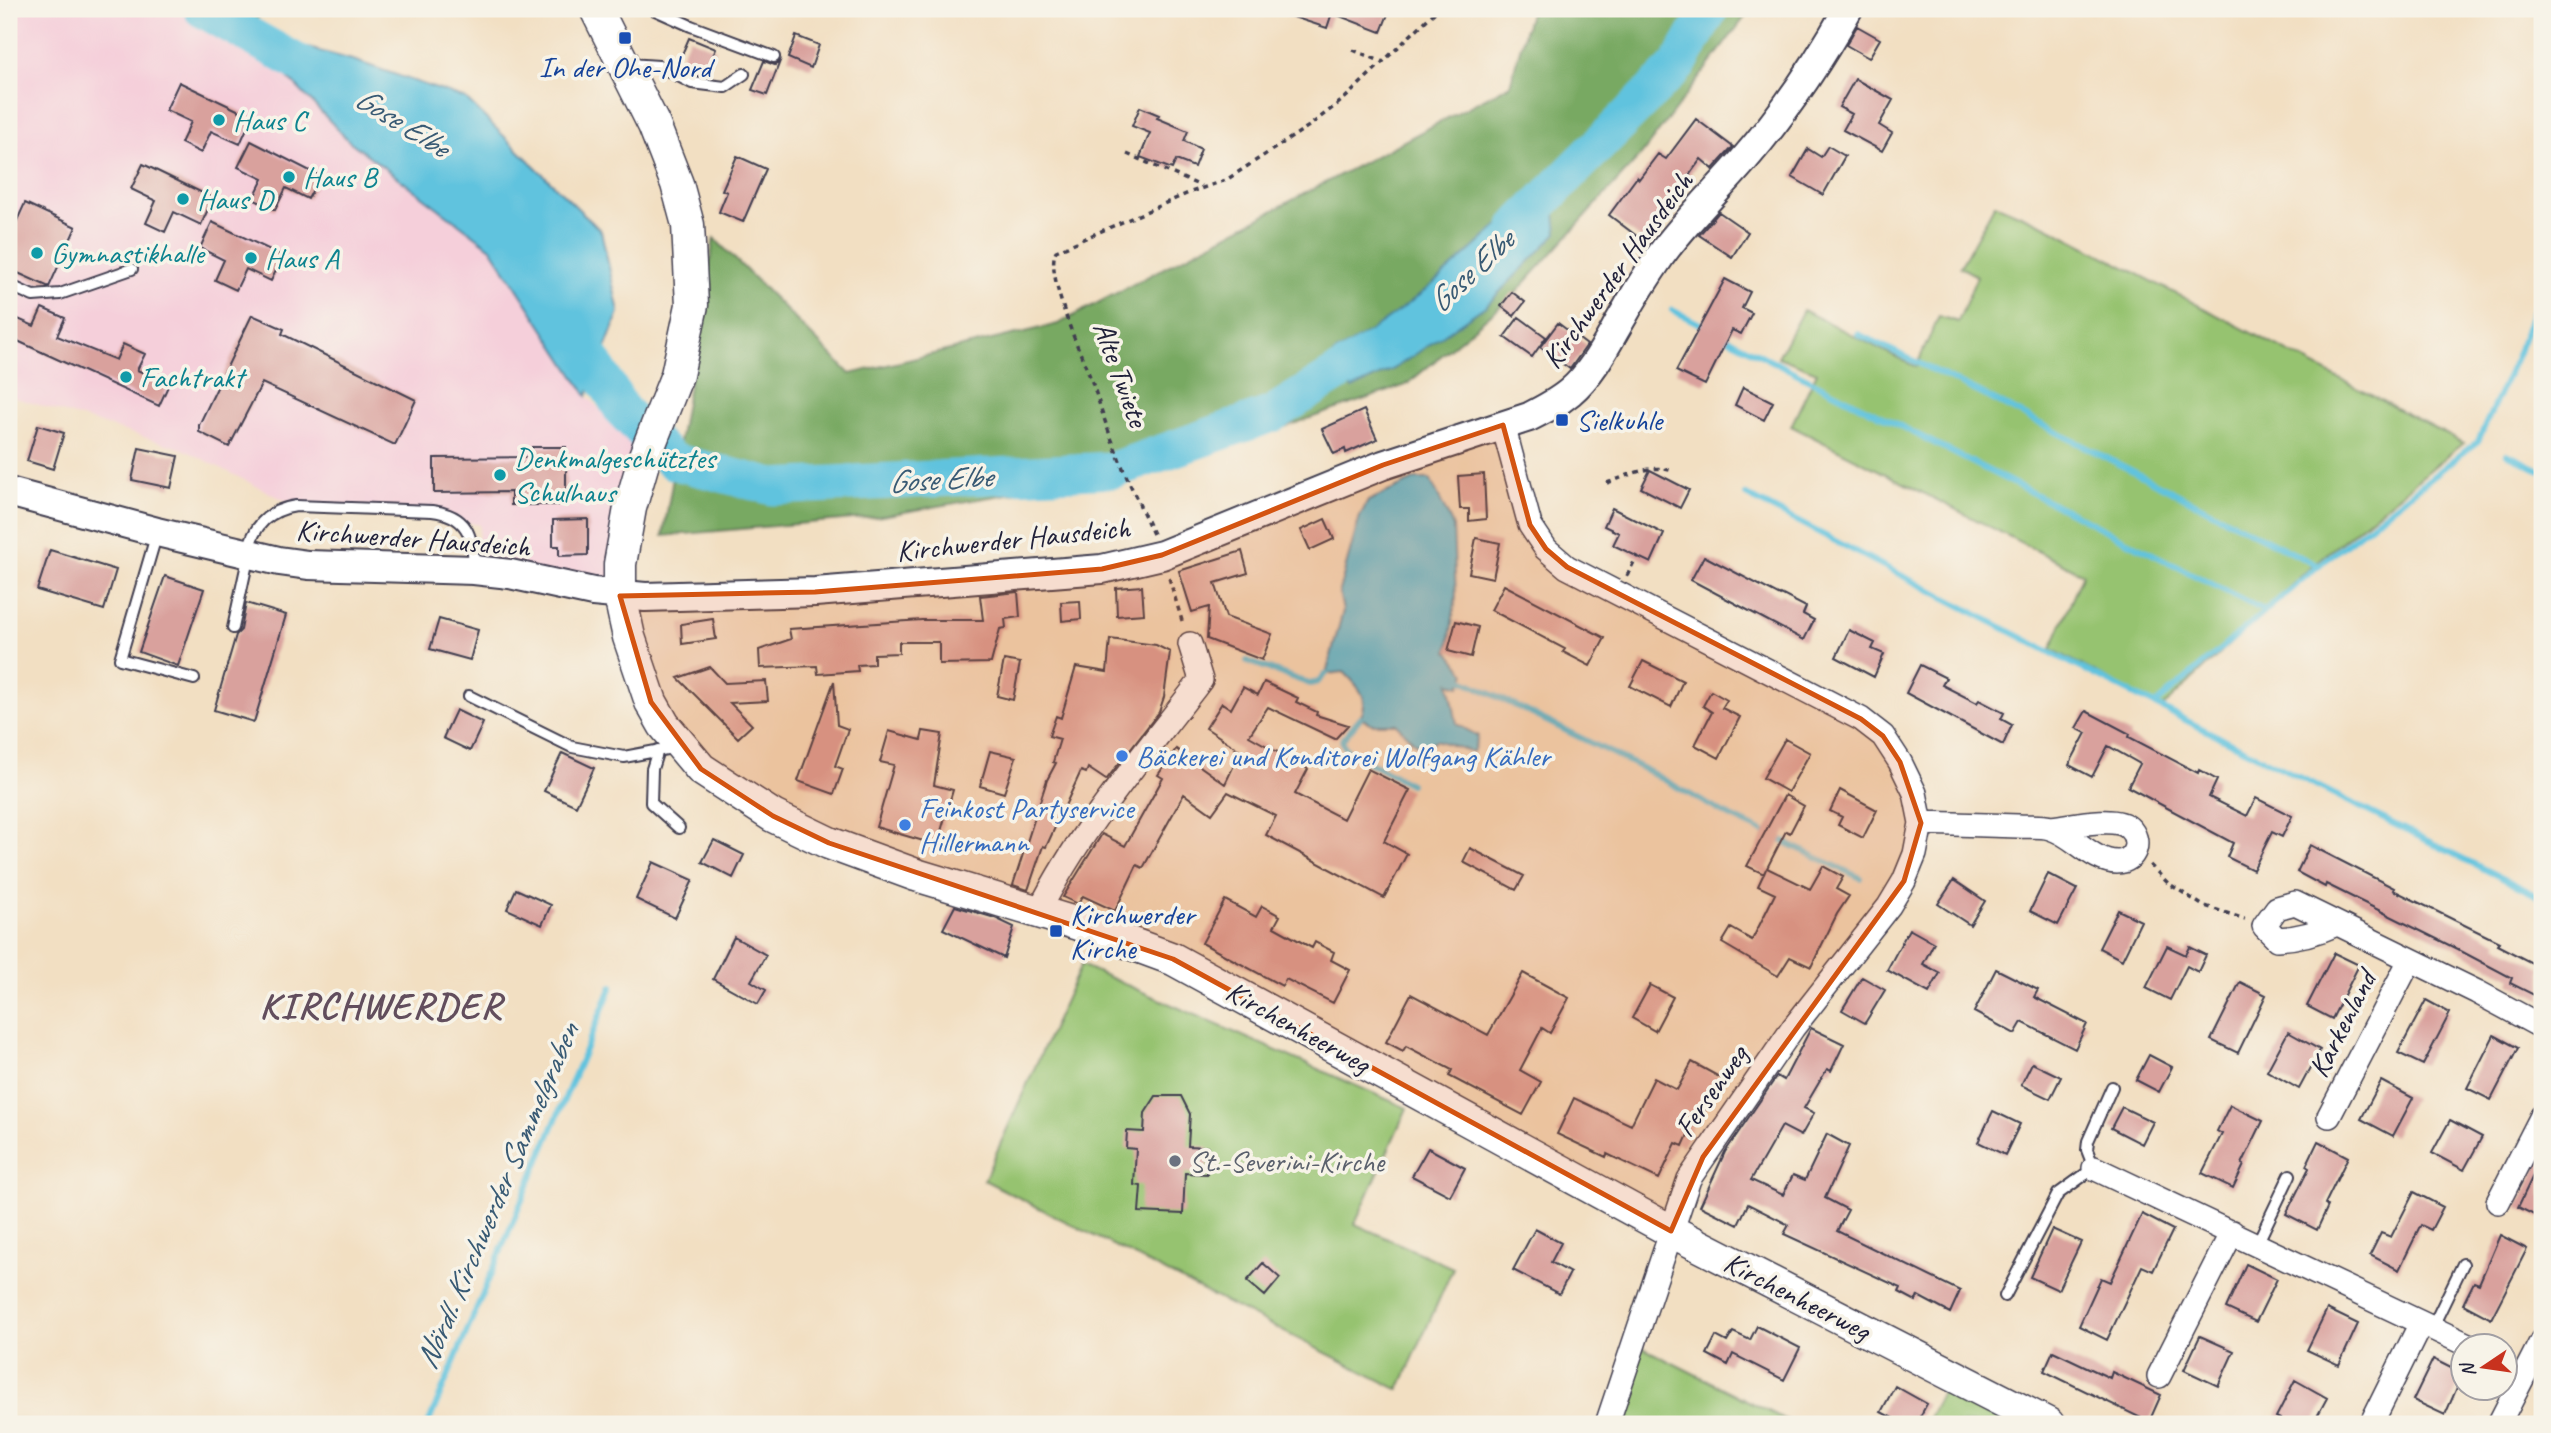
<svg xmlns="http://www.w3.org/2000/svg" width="2551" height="1433" viewBox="0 0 2551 1433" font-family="Caveat,sans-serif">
	<rect width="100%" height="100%" fill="#f7f3e8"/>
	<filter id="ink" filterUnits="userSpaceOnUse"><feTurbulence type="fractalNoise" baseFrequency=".0143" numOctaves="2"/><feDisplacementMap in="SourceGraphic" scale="14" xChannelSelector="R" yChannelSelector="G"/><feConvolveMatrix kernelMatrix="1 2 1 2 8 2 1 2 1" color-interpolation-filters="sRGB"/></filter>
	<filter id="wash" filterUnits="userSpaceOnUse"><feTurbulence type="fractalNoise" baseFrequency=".00686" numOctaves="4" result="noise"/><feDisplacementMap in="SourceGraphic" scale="28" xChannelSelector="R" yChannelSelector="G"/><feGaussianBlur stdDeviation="1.57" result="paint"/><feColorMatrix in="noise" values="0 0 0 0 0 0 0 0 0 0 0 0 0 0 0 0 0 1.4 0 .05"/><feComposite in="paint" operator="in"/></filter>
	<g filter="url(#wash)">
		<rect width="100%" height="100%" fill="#f2dfc2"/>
		<path fill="#f5cfda" d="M9,9H178L239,39L277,66L349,141L491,248L587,396L645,456L620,596L474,570L480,525L404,510L296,506L183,449L9,396Z"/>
		<path fill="#96c370" stroke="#5c7256" stroke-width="2" d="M178,9H265L239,39Z
			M1995,204L2046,226L2463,443L2312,566L2162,708L2051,649L2083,574L1791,426L1817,372L1778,357L1803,310L1916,367L1939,316L1958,322L1977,276L1960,267Z
			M1081,965L1407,1108L1355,1224L1453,1268L1399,1390L984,1180Z
			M1637,1345L1794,1424H1615Z
			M1946,1384L2024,1424H1926Z"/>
		<path fill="#78a962" stroke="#4d664e" stroke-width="2" d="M1531,9H1751L1641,155L1515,294L1406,385L1177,464L876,517L663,536L714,238L850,374L1058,324L1510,85Z"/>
		<path fill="#60c3de" stroke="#41728c" stroke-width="2" d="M282,41L356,61L466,99L601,231L619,312L587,396L491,248L349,141L277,66Z
			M1551,177L1557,233L1487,305L1394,369L1352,389L1333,354C1415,308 1482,240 1551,177Z
			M1416,479H1430L1453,526L1456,597L1448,651L1466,674L1460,686L1449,683L1457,724L1478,736L1473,752L1436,740L1421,749L1396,724H1372L1360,718C1371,698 1358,686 1344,672L1326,674L1343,611L1339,591L1360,516L1368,501Z"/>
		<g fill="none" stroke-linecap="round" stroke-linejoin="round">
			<path stroke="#60c3de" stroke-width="6" d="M1672,310L1708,328
				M1858,334L1980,393L2318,566
				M1721,335L2265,611
				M2507,454L2542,471
				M1746,495L2073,664L2542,898
				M1247,661L1310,684L1318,682L1326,674
				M1463,680L1652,773L1723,813L1861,878
				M2155,705L2318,566L2478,441L2517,355L2542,287
				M1360,718L1342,740L1344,746L1349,752L1410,784
				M428,1424L612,986"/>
			<path stroke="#60c3de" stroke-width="37" d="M202,9L322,76
				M1517,227L1678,65L1710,9
				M573,326L622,410L672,461L773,487L1113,470L1272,414L1385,344"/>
		</g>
		<g id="blocks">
			<path fill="#d9a19d" d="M1278,9H1374L1388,14L1381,32L1332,13L1327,28L1278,12Z
				M1857,26L1880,39L1869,58L1846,45Z
				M796,36L819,45L811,68L788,58Z
				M689,38L716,49L704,77L694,75L677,66Z
				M764,61L775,65L780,61L767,95L752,90Z
				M1855,79L1893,100L1879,125L1892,133L1882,151L1843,130L1852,114L1839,107Z
				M179,82L252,117L240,144L211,131L201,153L181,143L191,122L166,110Z
				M1140,107L1159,115L1157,118L1188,131L1184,141L1201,149L1194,167L1176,160L1172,169L1140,157L1150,133L1132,126Z
				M1696,119L1733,147L1713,169L1701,159L1642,240L1609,215L1637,177L1639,179L1658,154L1666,159Z
				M251,141L320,176L308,199L286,188L275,210L253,199L263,179L238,167Z
				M1828,146L1845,156L1823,195L1792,177L1808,149L1821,157Z
				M737,156L766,169L743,222L719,212L727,192L722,190Z
				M143,164L213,198L201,225L174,212L165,232L146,223L156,201L131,189Z
				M25,203L76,227L49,287L9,269V238Z
				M1719,212L1748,232L1732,257L1699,235Z
				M212,222L283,256L271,281L246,269L236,290L215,280L224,260L200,248Z
				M1725,279L1750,292L1742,308L1752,313L1741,334L1732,330L1705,385L1676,371Z
				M1512,292L1525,302L1514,316L1501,306Z
				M42,308L65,318L57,336L116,360L123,344L145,354L137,370L169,384L159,406L9,337V315L34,326Z
				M252,315L284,329L282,334L416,400L395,445L262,383L229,447L199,432V425Z
				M1519,317L1546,337L1532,357L1504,337Z
				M1558,323L1587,345L1570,369L1540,347Z
				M1743,387L1773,402L1764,420L1735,405Z
				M1364,410L1377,439L1346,453L1345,449L1334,454L1322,429Z
				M38,425L64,433L53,469L27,461Z
				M532,447H566V505H511V492L434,493V458L532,457Z
				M139,448L178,456L171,488L132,480Z
				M1650,470L1689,490L1680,508L1641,488Z
				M1484,474L1486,519L1469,521V509H1460L1458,476Z
				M1612,508L1664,534L1651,563L1613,545L1619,533L1604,526Z
				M588,519V555L559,556V546H553V520Z
				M1325,519L1334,539L1310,550L1301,530Z
				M1476,538L1500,543L1493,578L1469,573Z
				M50,550L116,570L104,610L37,590Z
				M1242,551L1248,573L1215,583L1226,617L1272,634L1262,660L1207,639L1209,607L1192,612L1179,571Z
				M1704,556L1780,596L1781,594L1806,607L1803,614L1814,620L1804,640L1691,580Z
				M165,576L204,589L178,666L139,652Z
				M1504,585L1605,638L1590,666L1563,652L1565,649L1491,610Z
				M1142,586L1144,614L1117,616L1116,588Z
				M1018,592L1020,617L1005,619L1006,628L1000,629L991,663L939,664V642H899V653L874,654V664L857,665L858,671L818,674L817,666L760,668L759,650L791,639L789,629L922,620H983L980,596Z
				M1080,601L1081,619L1062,621L1061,602Z
				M246,603L286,615L254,722L214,710L236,635L241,630Z
				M439,619L478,630L470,660L430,649Z
				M713,619L716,639L682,644L681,624Z
				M1456,621L1478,627L1471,657L1448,651Z
				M1849,630L1875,643L1872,649L1884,654L1874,677L1836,657Z
				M1110,639L1156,645L1170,652L1164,697L1159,712L1106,780L1088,768L1086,773L1081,771L1046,847L1043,846L1028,890L1013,885L1047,780L1056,763L1053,762L1060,739L1049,736L1056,716L1061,718L1076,667L1107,672Z
				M1004,660L1020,663L1013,700L997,696Z
				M1643,661L1683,681L1671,707L1630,686Z
				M1920,665L1946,678L1942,685L1977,703L1979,700L2004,713L2001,719L2012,725L2003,745L1906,693Z
				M710,667L725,683L766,681L768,701L730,703L752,725L738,738L678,678Z
				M834,681L837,725L848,729L835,766L843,769L834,794L798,781Z
				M1264,682L1298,698L1296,702L1317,712L1316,715L1348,725L1335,739L1268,707L1249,736L1308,769L1295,794L1343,819L1368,769L1410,790L1384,841L1407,854L1384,898L1266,835L1276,816L1228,792L1212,814L1184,794L1143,868L1137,865L1115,911L1083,896L1078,904L1063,897L1102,834L1125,846L1163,778L1158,775L1176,749L1225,784L1241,751L1206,728L1222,703L1231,709L1243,687L1258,695Z
				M1711,691L1727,700L1722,708L1740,717L1719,758L1695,745L1712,712L1703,706Z
				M456,710L483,723L470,751L443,738Z
				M2086,711L2130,734L2129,737L2198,773L2199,770L2217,780L2209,797L2247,816L2256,798L2292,816L2282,837L2272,832L2253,870L2227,857L2233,843L2128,787L2140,764L2108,746L2092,777L2069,765L2086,733L2076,728Z
				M889,731L921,740L923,731L942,734L934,785L953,790L937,845L876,827L894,765L880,762Z
				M1785,739L1810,753L1788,792L1763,778Z
				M990,751L1016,757L1004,793L980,786Z
				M562,753L594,768L576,806L544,791Z
				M1840,790L1877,810L1863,838L1838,825L1842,817L1830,811Z
				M1785,795L1804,806L1790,833L1786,831L1767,868L1810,889L1823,866L1843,877L1836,889L1849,896L1837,914L1811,967L1790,957L1778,976L1722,943L1731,928L1752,940L1775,894L1758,886L1766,869L1764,874L1747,866Z
				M714,840L744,855L733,878L702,862Z
				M2310,845L2394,888L2393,890L2499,942L2497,945L2542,968V999L2510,983L2512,978L2457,949L2326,884L2325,887L2297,872Z
				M1470,848L1524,876L1516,890L1463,862Z
				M653,862L693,880L675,918L636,899Z
				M2048,874L2077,889L2058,925L2030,911Z
				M1954,880L1985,901L1970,925L1938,904Z
				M516,889L551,905L542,925L507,909Z
				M1225,900L1256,917L1262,906L1280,916L1274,927L1312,948L1315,942L1334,952L1331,960L1350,970L1333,1003L1286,979L1282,986L1202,943Z
				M955,906L995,918L1014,927L1004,958L943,929Z
				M2118,910L2141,921L2122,960L2099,948Z
				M1909,929L1934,943L1923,964L1940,973L1929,993L1887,970Z
				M734,937L766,955L751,981L766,990L758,1004L713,979Z
				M2167,946L2186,955L2190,947L2206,955L2198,972L2187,966L2170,1000L2146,988Z
				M2334,953L2359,965L2332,1019L2307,1006Z
				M1996,969L2038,990L2034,997L2087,1024L2075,1049L2022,1022L2015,1034L1974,1012Z
				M1523,973L1569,998L1550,1033L1542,1028L1520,1070L1541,1082L1523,1115L1449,1076L1452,1070L1406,1046L1403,1051L1386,1042L1411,994L1488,1035Z
				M1862,977L1885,990L1865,1023L1842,1010Z
				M2240,982L2266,995L2238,1053L2211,1040Z
				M1650,985L1673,997L1655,1031L1632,1018Z
				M2426,1000L2450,1013L2423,1065L2398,1053Z
				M1811,1028L1844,1044L1831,1071L1827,1069L1804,1108L1814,1113L1801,1136L1782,1126L1751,1180L1783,1195L1793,1175L1805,1180L1827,1134L1849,1146L1825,1198L1848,1210L1837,1231L1960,1291L1950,1313L1918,1296L1916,1301L1899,1292L1901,1288L1784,1234L1789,1225L1748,1204L1738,1225L1700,1206L1725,1152L1777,1076L1784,1080Z
				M2288,1032L2320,1050L2299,1089L2267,1071Z
				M2494,1035L2518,1048L2491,1100L2467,1088Z
				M2149,1055L2172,1067L2159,1092L2136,1080Z
				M1692,1062L1723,1079L1711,1101L1710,1100L1700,1121L1695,1119L1683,1146L1676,1143L1659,1179L1607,1154L1606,1157L1557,1134L1574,1098L1631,1125L1654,1078L1677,1090Z
				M2032,1063L2061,1077L2050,1099L2021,1085Z
				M2381,1081L2413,1098L2393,1136L2361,1119Z
				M1156,1096H1181L1190,1114L1188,1146L1208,1147L1207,1174L1185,1173L1183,1214L1139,1212L1141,1186L1134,1185L1136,1149L1126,1148L1127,1131L1144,1132L1145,1113Z
				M2230,1105L2263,1121L2242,1164L2244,1165L2233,1188L2202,1173L2222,1134L2217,1131Z
				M2122,1107L2153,1122L2142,1144L2111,1128Z
				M1993,1111L2020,1124L2005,1155L1978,1142Z
				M2450,1120L2482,1137L2464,1170L2432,1153Z
				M2318,1141L2348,1157L2325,1204L2328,1206L2317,1230L2286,1214L2309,1168L2306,1166Z
				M1428,1148L1465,1168L1450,1196L1412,1176Z
				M2542,1157V1219L2518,1207Z
				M2414,1192L2443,1207L2431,1230L2421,1225L2399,1270L2370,1255L2381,1233L2391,1237Z
				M2142,1214L2173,1230L2153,1271L2142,1266L2107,1340L2079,1326L2101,1278L2110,1282Z
				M1535,1229L1561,1243L1551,1262L1570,1273L1559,1294L1513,1270Z
				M2052,1229L2081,1242L2058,1290L2030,1277Z
				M2500,1235L2527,1249L2491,1319L2463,1304L2474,1282L2479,1284Z
				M1263,1263L1280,1278L1265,1296L1247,1281Z
				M2246,1264L2277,1279L2256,1322L2226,1308Z
				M2327,1309L2358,1324L2339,1365L2307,1350Z
				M1757,1326L1800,1348L1784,1380L1733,1354L1728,1365L1707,1354L1716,1336L1727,1342L1733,1332L1750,1340Z
				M2200,1336L2234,1351L2218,1386L2184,1370Z
				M2053,1351L2110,1378L2112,1372L2161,1395L2149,1422L2044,1371Z
				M2433,1359L2463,1374L2445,1415L2413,1400Z
				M2295,1380L2327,1398L2313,1424H2290L2276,1417Z
				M1895,1386L1927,1404L1916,1424H1904L1881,1412Z"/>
		</g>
	</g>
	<g filter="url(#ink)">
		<use href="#blocks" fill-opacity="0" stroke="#413e4f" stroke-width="2"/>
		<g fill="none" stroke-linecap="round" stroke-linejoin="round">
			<g stroke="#413e4f" stroke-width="14">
				<path id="service" d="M653,9L691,26L774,57
					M629,64L659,66L692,83L725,87L744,74
					M9,285L33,296L60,294L132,269
					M157,533L120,659L194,679
					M248,551C254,525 269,510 296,506L432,511C467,515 473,535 474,567
					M233,628L249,554
					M469,696L572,747L624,757L677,747
					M658,750L652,769L651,803L679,828
					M2257,1244L2290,1175
					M2005,1296L2058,1194L2094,1168L2087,1150L2088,1141L2112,1087
					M2432,1328L2463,1264"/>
			</g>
			<g stroke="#413e4f" stroke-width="26">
				<path id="minor" d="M1503,425L1530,525L1546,549L1567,567L1861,719L1883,736L1900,762L1915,793L1921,823L1915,854L1904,881L1889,906L1793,1028L1689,1179L1607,1424
					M1921,823C1954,824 1986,825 2018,826C2028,827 2041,825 2050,828C2073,834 2092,862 2117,862C2136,862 2142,840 2129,828C2116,815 2069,826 2051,828
					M1039,911C1081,827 1144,755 1201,680L1190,644
					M2337,924C2317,933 2299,938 2277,939L2264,926L2277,908L2295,903L2477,992L2542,1027
					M2329,1116L2410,960
					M2094,1168L2470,1346
					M2498,1202L2542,1116
					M2159,1376L2232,1232
					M2371,1424L2421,1323
					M2499,1424L2542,1340"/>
			</g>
			<g stroke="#413e4f" stroke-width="32">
				<path id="tertiary" d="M9,492L157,532L279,561L308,565L474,570L510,574L593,592L645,597L815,592L1102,569L1162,555L1383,465L1529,417C1543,410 1557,403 1570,392C1594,372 1608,341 1624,314C1635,294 1648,274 1661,255C1685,222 1715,193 1742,162C1782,116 1818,63 1848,9"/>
			</g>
			<g stroke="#413e4f" stroke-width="35">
				<path id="secondary" d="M596,9L654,125L677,184L688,225L692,305L677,375L645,456L630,508L620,564V596L629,637L651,702L664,725L701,769L773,816L829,843L916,875L1078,924L1173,959L1671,1231L2048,1424"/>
			</g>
			<path stroke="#413e4f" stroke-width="3.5" stroke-dasharray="5 5" stroke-linecap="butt" d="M1353,50L1383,62
				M1127,154L1201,186
				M1607,483C1628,476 1650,463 1673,471
				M1153,534C1140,505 1125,476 1114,445C1105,424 1099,401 1091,379C1081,354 1044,273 1056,251L1191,192L1226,180L1309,126L1344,99L1438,9
				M1627,576L1637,556
				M1169,578L1183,624
				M2150,865L2168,883L2202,905L2245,919"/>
			<use href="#service" stroke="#fff" stroke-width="10"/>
			<use href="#minor" stroke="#fff" stroke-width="23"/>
			<use href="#tertiary" stroke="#fff" stroke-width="28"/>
			<use href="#secondary" stroke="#fff" stroke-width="32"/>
		</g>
	</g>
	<path fill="#d45411" fill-opacity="0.2" stroke="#d45411" stroke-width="5" stroke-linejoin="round" d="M1503,425L1530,525L1546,549L1567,567L1861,719L1883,736L1900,762L1921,823L1904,881L1703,1157L1671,1231L1173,959L829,843L773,816L701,769L651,702L620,596L815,592L1102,569L1162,555L1383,465Z"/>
	<g fill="#1a4fb4" stroke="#f7f3e8" stroke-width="2.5">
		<rect x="618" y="31" width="14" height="14" rx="3.5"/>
		<rect x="1555" y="413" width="14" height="14" rx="3.5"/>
		<rect x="1049" y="924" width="14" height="14" rx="3.5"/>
	</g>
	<g fill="#0f9aa8" stroke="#f7f3e8" stroke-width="2.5">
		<circle cx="219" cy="120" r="7"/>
		<circle cx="289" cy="177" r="7"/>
		<circle cx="183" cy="199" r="7"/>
		<circle cx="37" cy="253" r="7"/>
		<circle cx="251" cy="258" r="7"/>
		<circle cx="126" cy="377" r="7"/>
		<circle cx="500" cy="475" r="7"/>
	</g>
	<g fill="#3f7fe0" stroke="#f7f3e8" stroke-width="2.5">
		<circle cx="1122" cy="756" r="7"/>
		<circle cx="905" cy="825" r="7"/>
	</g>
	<circle fill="#6b7280" stroke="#f7f3e8" stroke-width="2.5" cx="1175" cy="1161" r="7"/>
	<g text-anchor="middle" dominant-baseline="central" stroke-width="7" stroke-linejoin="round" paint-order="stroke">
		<g font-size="30" fill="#164399" stroke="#f7f3e8" text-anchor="start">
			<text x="625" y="67" text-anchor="middle">In der Ohe-Nord</text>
			<text x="1576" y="420">Sielkuhle</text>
			<text x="1070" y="914">Kirchwerder<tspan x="1070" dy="34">Kirche</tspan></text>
		</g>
		<g font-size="30" fill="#0d838f" stroke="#f7f3e8" text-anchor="start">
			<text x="233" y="120">Haus C</text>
			<text x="303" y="177">Haus B</text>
			<text x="197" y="199">Haus D</text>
			<text x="51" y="253">Gymnastikhalle</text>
			<text x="265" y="258">Haus A</text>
			<text x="140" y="377">Fachtrakt</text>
			<text x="514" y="458">Denkmalgeschütztes<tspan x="514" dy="34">Schulhaus</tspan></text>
		</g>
		<g font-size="30" fill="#22223b" stroke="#f7f3e8">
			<text transform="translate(1617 270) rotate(-54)">Kirchwerder Hausdeich</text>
			<text transform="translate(1121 374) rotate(70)">Alte Twiete</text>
			<text transform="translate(413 538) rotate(4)">Kirchwerder Hausdeich</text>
			<text transform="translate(1013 539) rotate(-6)">Kirchwerder Hausdeich</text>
			<text transform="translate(2342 1024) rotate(-63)">Karkenland</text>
			<text transform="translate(1298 1027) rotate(29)">Kirchenheerweg</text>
			<text transform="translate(1711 1091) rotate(-55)">Fersenweg</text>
			<text transform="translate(1797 1296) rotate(27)">Kirchenheerweg</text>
		</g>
		<g font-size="30" fill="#366cbe" stroke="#f7f3e8" text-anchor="start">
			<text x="1136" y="756">Bäckerei und Konditorei Wolfgang Kähler</text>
			<text x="919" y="808">Feinkost Partyservice<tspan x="919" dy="34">Hillermann</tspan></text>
		</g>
		<g font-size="30" fill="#5b616d" stroke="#f7f3e8" text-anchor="start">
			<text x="1189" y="1161">St.-Severini-Kirche</text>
		</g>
		<g font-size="32" font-style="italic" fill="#385a74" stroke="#f7f3e8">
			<text transform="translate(402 122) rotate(32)">Gose Elbe</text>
			<text transform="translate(1471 271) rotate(-43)">Gose Elbe</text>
			<text transform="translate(940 479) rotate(-3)">Gose Elbe</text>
			<text transform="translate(497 1196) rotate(-67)">Nördl. Kirchwerder Sammelgraben</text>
		</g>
		<g font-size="37" font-weight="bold" letter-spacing="2" fill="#624e5d" stroke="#f7f3e8">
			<text x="381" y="1005">KIRCHWERDER</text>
		</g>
	</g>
	<rect width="2551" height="1433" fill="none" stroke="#f7f3e8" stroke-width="35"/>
	<g transform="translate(2484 1367) rotate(257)"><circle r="33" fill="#f7f3e8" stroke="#a29fa3" stroke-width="2"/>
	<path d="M0-5L12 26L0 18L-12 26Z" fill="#c8321e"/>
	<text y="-10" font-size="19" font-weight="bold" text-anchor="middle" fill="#22223b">N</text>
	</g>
</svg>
